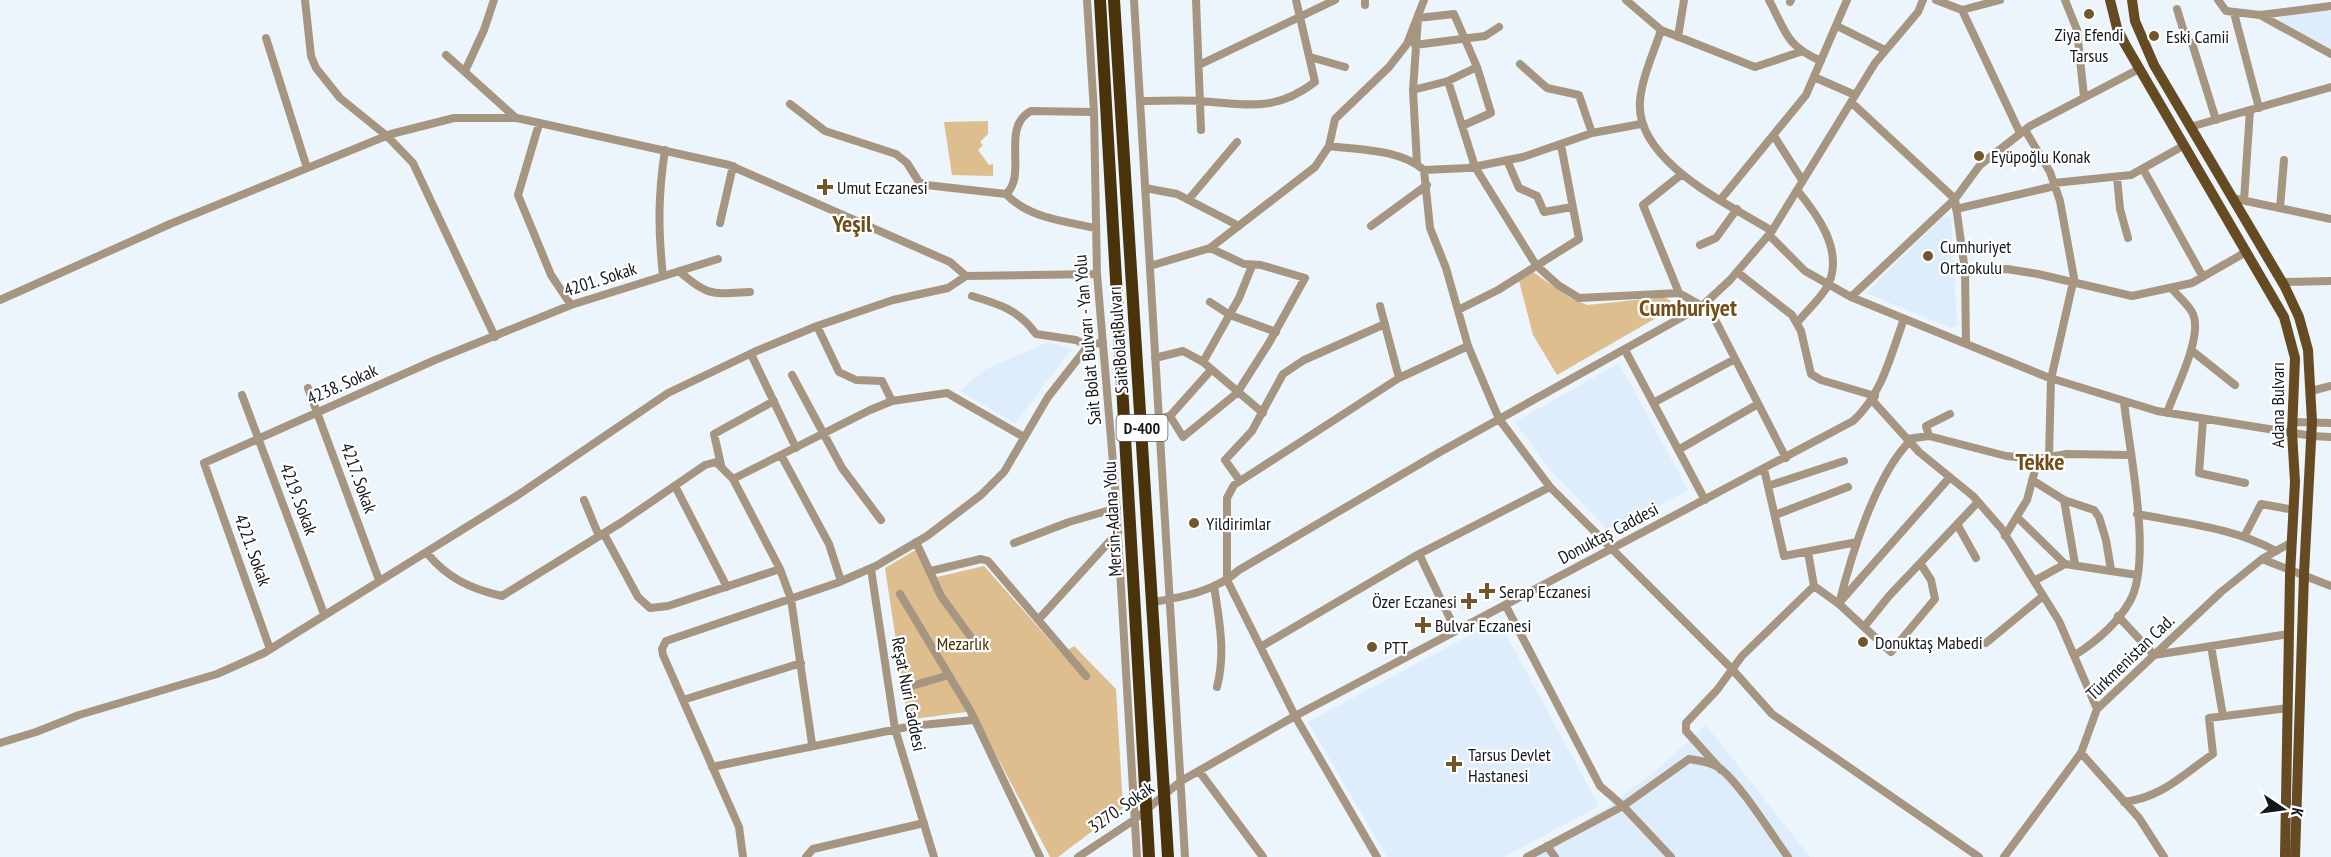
<svg xmlns="http://www.w3.org/2000/svg" width="2331" height="857" viewBox="0 0 2331 857" font-family="'PT Sans Narrow',sans-serif">
	<rect width="100%" height="100%" fill="#ecf4fc"/>
	<path fill="#deedfc" d="M2331,7V51L2279,20L2282,14Z
		M1944,216L1951,219L1957,325L1951,328L1866,293Z
		M1049,342L1072,349L1015,423L960,391L984,370Z
		M1619,363L1688,490L1611,533L1550,470L1515,422Z
		M1498,620L1599,806L1504,857H1387L1308,722Z
		M1706,725L1810,857H1526L1604,809L1655,772Z"/>
	<path fill="#debd8f" d="M988,121V134L980,142L983,145L978,150L989,165L993,164V176L952,175L944,122Z
		M1533,272L1570,298L1587,305L1665,297L1677,306L1557,375L1533,335L1519,281Z
		M919,548L937,577L984,566L1062,654L1074,646L1116,689L1123,808L1058,857H1050L973,711L914,719L907,714L885,568Z"/>
	<g fill="none" stroke-linecap="round" stroke-linejoin="round">
		<path stroke="#a69681" stroke-width="8" d="M305,0L311,56L316,68L340,98L387,136L413,163L495,337
			M1087,0L1094,112L1097,274L1115,486L1137,857
			M1134,0L1185,857
			M1196,0L1201,130
			M1365,0V5
			M1626,0L1661,30L1755,67L1800,52
			M1769,0C1786,32 1786,46 1821,61
			M1936,0L1962,10L2000,0
			M2065,0L2077,30L2084,97
			M2218,0L2226,11L2260,15L2331,6
			M1790,2L1791,0
			M2177,9L2186,39L2192,43L2216,120
			M1962,10L2020,133
			M2234,13L2259,108
			M2260,15L2331,54
			M1837,26L1885,50
			M1661,30C1654,52 1642,77 1640,101C1635,161 1728,204 1772,231
			M1678,37L1684,0
			M266,38L307,168
			M1415,45L1485,36L1499,27
			M446,55L516,118
			M1310,57L1345,67
			M1520,64L1547,88L1579,95L1592,133
			M1199,65L1335,0
			M465,71L484,30L494,0
			M1814,77L1855,95
			M1448,81L1475,167L1536,265L1558,285L1579,298L1679,293
			M1413,90L1448,81L1477,67
			M1140,101C1160,101 1180,100 1200,101C1247,104 1274,113 1315,82L1296,0
			M1851,102L1955,199L1965,271L1966,344
			M790,104L825,131L896,154L907,163L919,182L926,185L1006,194C1028,175 1000,127 1031,111L1094,112
			M539,124L518,195L551,275L571,305
			M2190,127L2331,87
			M2025,130L2050,172L2060,201L2074,278L2051,379L2049,456
			M1774,136L1802,180
			M1329,146C1360,150 1400,149 1424,170L1468,168L1523,157L1592,133L1641,124
			M1507,160L1519,188L1537,196L1544,212L1572,207
			M1417,164L1413,90L1418,18L1454,14L1477,67L1491,113L1462,126
			M2143,169L2203,277
			M1424,170L1430,228L1446,268L1468,346L1499,419L1550,487L1732,669L1772,714L1979,857
			M1682,174L1643,205L1679,293L1702,306
			M2117,177L2120,209L2128,238
			M2054,183L2131,175L2183,146
			M1145,188L1177,194L1239,226
			M1006,194C1028,218 1064,221 1095,228
			M2232,198L2331,219
			M1189,199L1237,142
			M1721,199L1806,95L1847,0
			M2244,200L2250,110
			M2280,208L2284,160
			M1956,209L2055,186
			M720,223L733,166
			M1371,226L1427,185
			M1769,235L1805,271L1851,297L2047,377L2157,411L2312,436L2331,437
			M1700,245L1716,238L1737,209
			M1150,266L1210,248L1315,167L1329,146L1335,119L1389,67L1407,44L1424,0
			M679,271C708,297 713,294 750,292
			M1965,271L2007,269L2038,274L2132,296L2192,283L2246,252
			M1737,272L1792,315L1801,331L1811,374L1821,380L1875,396
			M663,276C658,230 658,195 665,150
			M2282,282L2331,281
			M972,296C999,304 1019,310 1036,334L1076,340L1088,346
			M1851,297L1955,199L1980,165L2030,126L2139,69
			M0,300L170,224L391,134L454,118H517L729,165L950,262L966,276
			M1210,302L1230,315L1276,332
			M1706,302L1786,458
			M1380,306L1399,378
			M1458,310L1498,290L1579,239L1561,145
			M1797,323C1806,311 1823,297 1829,283C1843,249 1817,214 1797,190
			M817,326L839,372L856,380L882,381L892,401
			M1625,350L1705,500
			M2191,350L2235,385
			M751,354L796,448
			M1155,358L1183,351L1203,362L1239,298L1252,266
			M1203,362L1263,413
			M792,375L842,468L881,520
			M308,388L379,580
			M2311,391L2331,386
			M242,395L324,614
			M1872,400L1919,452L1973,496L2001,528L2059,621L2097,709
			M1653,403L1735,359
			M2167,413C2175,390 2203,337 2193,314C2189,305 2178,296 2172,289
			M1170,416L1183,437L1237,393L1269,343L1305,278L1261,265L1244,264L1210,248
			M1166,417L1170,416L1211,370
			M2203,420L2199,473L2245,483
			M2292,422L2331,423
			M1929,436L1926,426L1950,414
			M1907,439L1929,436L2006,456L2038,459L2067,454L2130,455
			M1678,450L1758,404
			M781,455L829,544L841,581
			M721,465L714,434L774,401
			M1764,469L1784,556L1857,542
			M733,479L870,410L892,401L947,393L1024,437
			M2032,480L2064,500L2094,510L2099,517L2106,540L2111,570
			M1240,481L1225,460L1252,431L1283,374L1304,360L1385,324
			M675,486L727,587
			M1768,486L1844,461
			M584,500L599,536
			M2064,500L2075,564
			M2137,514C2184,523 2234,528 2276,551
			M1775,515L1848,487
			M2017,517L2065,564
			M1957,524L1976,558
			M604,534L638,597L650,608L668,606L780,569
			M2005,536L2027,500L2038,459
			M2244,537L2261,504L2294,510
			M916,542L941,596L970,636
			M1014,543L1069,522L1117,508
			M1808,552L1814,586
			M427,553C447,578 471,589 502,596L622,522L705,465L716,462L733,479L780,569L791,599L812,744
			M1419,554L1456,631
			M2262,559L2331,586
			M871,569L895,729L934,857
			M931,571L981,559L988,561L1086,676
			M2034,581L2065,564L2137,575
			M1214,586C1219,620 1226,652 1217,687
			M900,594L971,712L1040,857
			M1154,602C1183,597 1216,591 1239,570L1440,452L1702,306L1730,280L1772,231L1875,63L1918,12L1923,0
			M1839,603L1950,477
			M1839,604C1851,556 1875,477 1909,442
			M1506,606L1600,786L1623,806L1671,857
			M2118,616L2154,655L2289,634
			M1039,619L1118,532
			M1864,627L1889,596L1978,502
			M1986,643L2043,596
			M1262,646L1419,554L1550,487
			M2211,646L2223,716
			M270,649L204,463L435,360L571,305L718,259
			M2075,655C2097,641 2117,624 2130,601C2153,560 2129,449 2124,402
			M908,687L949,675
			M683,700L801,663
			M0,743L36,732L79,715L217,674L264,653L518,495L668,393L754,352L817,326L893,300L948,288L966,276L1097,274
			M2081,753L2139,818L2164,857
			M712,767L912,726L973,720
			M1721,770L1686,731V723L1717,690L1742,656L1814,586L1839,604L1891,652L1935,599L1931,580L1920,563
			M1199,771L1263,857
			M2124,802C2163,797 2182,775 2213,754L2209,718L2288,708
			M1547,846L1555,857
			M743,857L739,827L663,655L662,649L666,641L837,583L876,566L927,536L981,495L1004,472L1048,397L1088,346L1103,342
			M806,857L813,849L924,823
			M1078,857L1134,820L1181,781L1295,716L1853,421C1882,395 1891,354 1904,319
			M1377,857L1295,716L1227,580V498L1234,485L1399,378L1468,346
			M1527,857L1623,806L1689,759C1700,761 1711,762 1721,769C1744,789 1769,831 1788,857
			M2004,857L2081,753L2097,709L2221,592L2262,559L2292,542"/>
		<path stroke="#654a22" stroke-width="10" d="M2110,0L2117,28L2125,44L2284,317L2295,358L2292,432L2295,482L2290,575L2285,857
			M2132,0L2135,21L2154,65L2285,287L2299,317L2308,350L2312,422L2304,574L2295,857"/>
		<path stroke="#4a320a" stroke-width="12" d="M1100,0L1149,857
			M1114,0L1168,857"/>
	</g>
	<g fill="#73562a" stroke="#fff" stroke-width="2">
		<circle cx="2089" cy="14" r="6"/>
		<circle cx="2154" cy="36" r="6"/>
		<circle cx="1979" cy="156" r="6"/>
		<path d="M822 178h6v6h6v6h-6v6h-6v-6h-6v-6h6z"/>
		<circle cx="1928" cy="256" r="6"/>
		<circle cx="1194" cy="523" r="6"/>
		<path d="M1484 582h6v6h6v6h-6v6h-6v-6h-6v-6h6z"/>
		<path d="M1466 592h6v6h6v6h-6v6h-6v-6h-6v-6h6z"/>
		<path d="M1420 616h6v6h6v6h-6v6h-6v-6h-6v-6h6z"/>
		<circle cx="1863" cy="642" r="6"/>
		<circle cx="1372" cy="647" r="6"/>
		<path d="M1451 755h6v6h6v6h-6v6h-6v-6h-6v-6h6z"/>
	</g>
	<g text-anchor="middle" dominant-baseline="central" stroke-width="4.5" stroke-linejoin="round" paint-order="stroke">
		<rect fill="#fff" stroke="#5a5d61" stroke-width="1.5" x="1116.5" y="415" width="51" height="26" rx="4.5"/>
		<g font-size="16" font-weight="bold" fill="#14181d">
			<text x="1142" y="428">D-400</text>
		</g>
		<g font-size="18" fill="#14181d" stroke="#fff" text-anchor="start">
			<text x="2089" y="34" text-anchor="middle">Ziya Efendi<tspan x="2089" dy="21">Tarsus</tspan></text>
			<text x="2166" y="36">Eski Camii</text>
			<text x="1991" y="156">Eyüpoğlu Konak</text>
			<text x="837" y="187">Umut Eczanesi</text>
			<text x="1940" y="246">Cumhuriyet<tspan x="1940" dy="21">Ortaokulu</tspan></text>
			<text x="1206" y="523">Yildirimlar</text>
			<text x="1499" y="591">Serap Eczanesi</text>
			<text x="1457" y="601" text-anchor="end">Özer Eczanesi</text>
			<text x="1435" y="625">Bulvar Eczanesi</text>
			<text x="1875" y="642">Donuktaş Mabedi</text>
			<text x="1384" y="647">PTT</text>
			<text x="1468" y="754">Tarsus Devlet<tspan x="1468" dy="21">Hastanesi</tspan></text>
		</g>
		<g font-size="18" fill="#14181d" stroke="#fff">
			<text transform="translate(600 279) rotate(-18)">4201. Sokak</text>
			<text transform="translate(1087 340) rotate(-95)">Sait Bolat Bulvarı - Yan Yolu</text>
			<text transform="translate(1118 340) rotate(-94)">Sait Bolat Bulvarı</text>
			<text transform="translate(342 384) rotate(-24)">4238. Sokak</text>
			<text transform="translate(2277 405) rotate(-90)">Adana Bulvarı</text>
			<text transform="translate(359 478) rotate(70)">4217. Sokak</text>
			<text transform="translate(299 499) rotate(69)">4219. Sokak</text>
			<text transform="translate(1112 519) rotate(-93)">Mersin-Adana Yolu</text>
			<text transform="translate(1608 533) rotate(-28)">Donuktaş Caddesi</text>
			<text transform="translate(253 550) rotate(70)">4221. Sokak</text>
			<text transform="translate(2130 657) rotate(-44)">Türkmenistan Cad.</text>
			<text transform="translate(909 694) rotate(79)">Reşat Nuri Caddesi</text>
			<text transform="translate(1121 807) rotate(-35)">3270. Sokak</text>
		</g>
		<g font-size="18" fill="#482f04" stroke="#fff">
			<text x="963" y="643">Mezarlık</text>
		</g>
		<g font-size="24" font-weight="bold" fill="#704f1c" stroke="#fff">
			<text x="852" y="223">Yeşil</text>
			<text x="1688" y="307">Cumhuriyet</text>
			<text x="2040" y="461">Tekke</text>
		</g>
	</g>
	<g transform="translate(2283 809) rotate(103)" stroke="#ffffff" stroke-width="4.5" paint-order="stroke">
	<path d="M0-4.5L10 22L0 15L-10 22Z" fill="#14181d"/>
	<text y="-9" font-size="16" font-weight="bold" text-anchor="middle" fill="#14181d">K</text>
	</g>
</svg>
